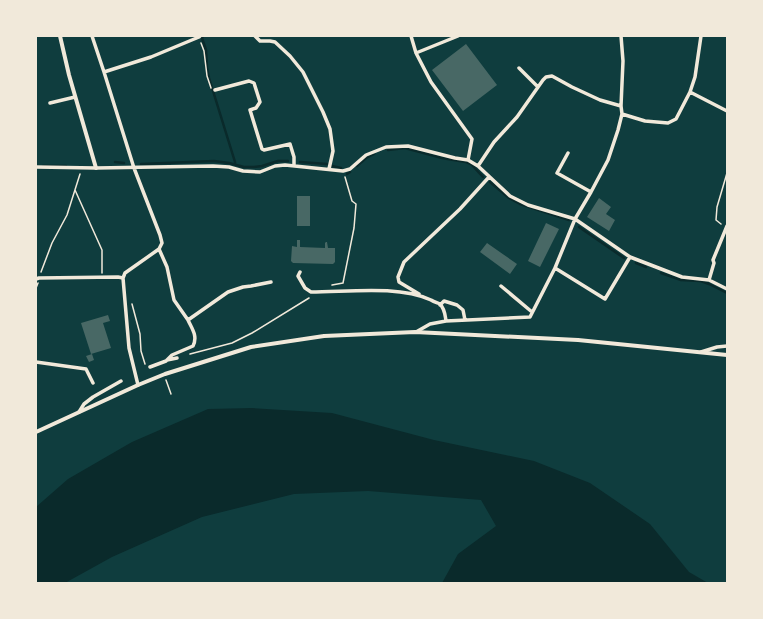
<svg xmlns="http://www.w3.org/2000/svg" width="763" height="619" viewBox="0 0 763 619" font-family="'Sofia Sans Condensed',sans-serif">
	<rect width="100%" height="100%" fill="#0f3d3e"/>
	<path fill="#0a2a2b" d="M252,408L332,413L434,440L534,461L590,483L650,524L689,572L708,583H442L458,554L496,526L481,500L368,491L294,494L202,517L112,557L65,583H36V507L68,479L132,442L208,409Z"/>
	<g fill="none" stroke-linecap="round" stroke-linejoin="round">
		<path stroke="#0a2a2b" stroke-width="2.5" d="M203,36L202,38L206,50L207,68L209,78L235,162V164
			M388,150L405,148L442,158L466,162L471,164L483,177
			M115,162L124,163
			M300,162L327,164
			M141,164L214,161L229,163L244,167H254L262,166L278,161H288
			M43,166H66
			M332,166L341,168
			M357,166L366,158L374,154
			M347,174L350,172
			M490,182L509,198L520,204L569,220
			M579,227L624,258
			M636,263L646,267
			M661,273L681,280L701,281L709,284L727,293"/>
	</g>
	<path fill="#486865" d="M466,44L497,85L463,111L432,70Z
		M297,196H310V226H297Z
		M599,198L611,207L606,214L615,220L609,231L587,217Z
		M546,223L559,229L540,267L528,261Z
		M297,240H300V247L325,248V243L326,242H327L328,248H335V262L333,264L293,263L291,261L292,246L297,247Z
		M487,243L517,264L510,274L480,252Z
		M108,315L110,321L103,323L111,348L91,354L81,323Z
		M92,354L94,360L89,362L86,356Z"/>
	<g fill="none" stroke-linecap="round" stroke-linejoin="round">
		<path stroke="#f1e9da" stroke-width="1.5" d="M201,43L204,51L207,76L211,88
			M75,190L102,250V273
			M721,224L716,220L717,207L727,173
			M41,272L52,243L67,215L80,174
			M332,285L343,283L354,228L356,204L352,201L345,177
			M36,288L38,283
			M132,304L140,334L141,351L145,364
			M190,354L232,343L252,333L309,298
			M166,380L171,394"/>
		<path stroke="#f1e9da" stroke-width="3.5" d="M92,36L104,72L134,168L160,235L162,243L159,249L125,273L123,278L129,348L138,385
			M255,36L260,41H270L275,42L290,56L303,72L323,112L330,129L333,151L329,169
			M411,36L416,53L431,82L472,139L468,160
			M416,53L458,36
			M519,68L538,87
			M104,72L151,57L199,37L200,36
			M215,90L249,81L254,83L260,102L256,108L250,110L262,149L264,150L290,144L294,157V166
			M690,92L727,111
			M50,103L75,97
			M622,114L645,121L668,123L676,119L690,92L695,77L701,36
			M568,153L557,173L591,192
			M478,166L494,142L517,117L543,80L546,77L552,76L572,87L600,100L621,106
			M36,167L96,168L213,166L229,167L243,171L260,172L275,166L285,165L343,171L350,169L366,155L386,147L408,146L455,158L468,160L478,166L510,196L528,205L575,219L630,257L682,277L709,280L727,289
			M159,249L167,267L174,300L188,320L228,292L243,287L251,286L271,282
			M555,268L605,299L630,257
			M300,272L298,276L305,288L311,292C348,292 398,285 431,300C434,302 438,303 440,304C445,309 445,315 446,321
			M36,279L39,278L118,277L123,278
			M709,280L714,263L713,260L727,226
			M501,286L532,312
			M419,294L399,282L398,277L404,262L460,209L489,177
			M440,305L444,301L457,305L463,310L465,320
			M416,332L430,324L446,321L530,317L555,268L575,219L591,192L608,160L618,130L622,114L621,106L623,61L621,36
			M701,352L717,347L727,346
			M167,360L177,358
			M36,362L86,369L93,383
			M150,367L166,361L172,355L193,346C198,336 192,329 188,320
			M79,412L84,404L93,397L121,381"/>
		<path stroke="#f1e9da" stroke-width="4" d="M60,36L69,75L96,168
			M36,432L138,385L165,374L251,347L324,336L415,332L578,340L727,355"/>
	</g>
	<rect width="763" height="619" fill="none" stroke="#f1e9da" stroke-width="74"/>
</svg>
